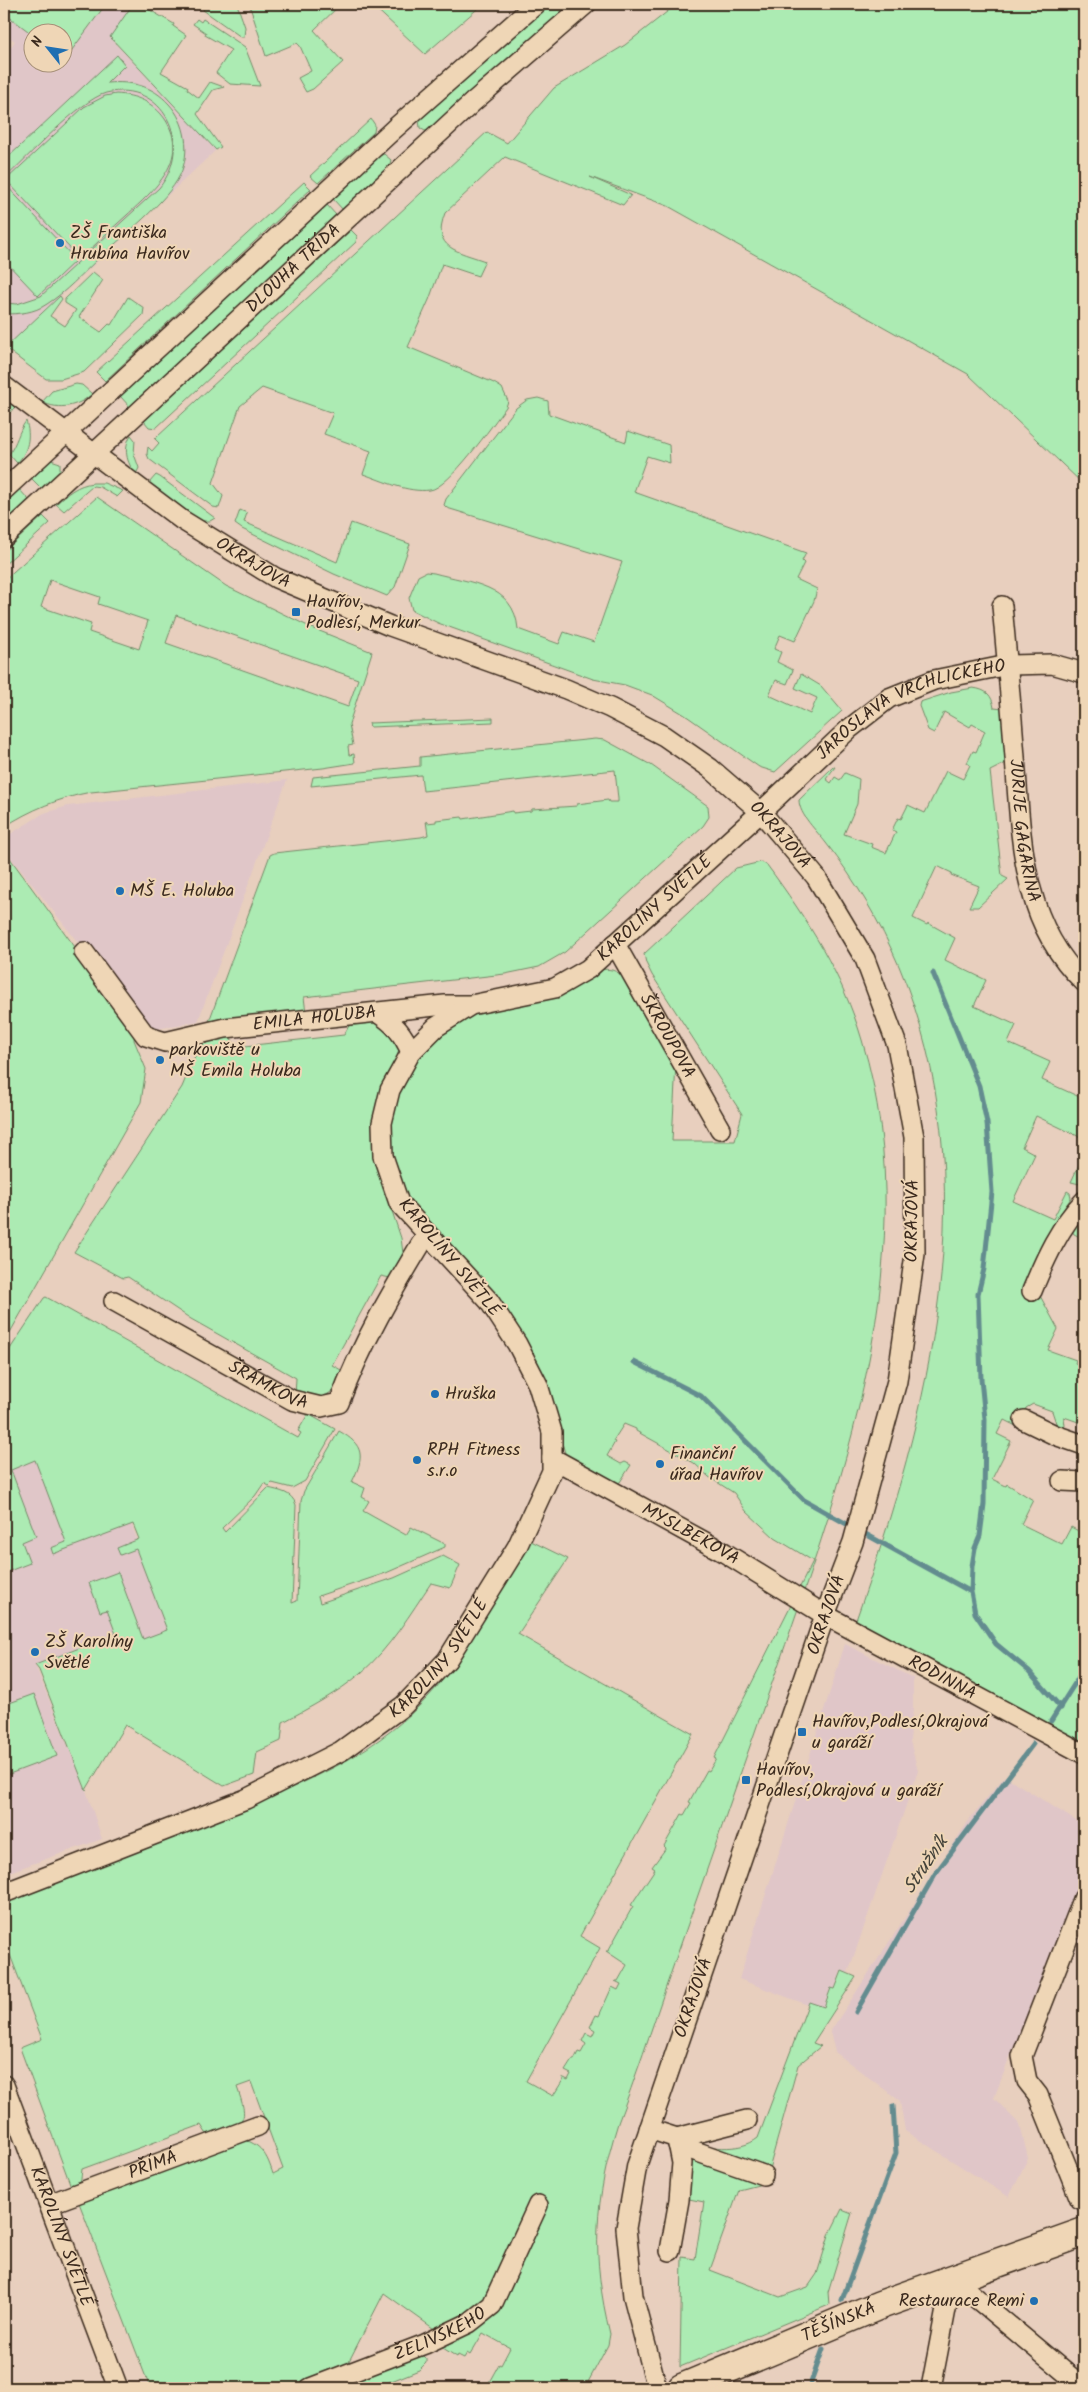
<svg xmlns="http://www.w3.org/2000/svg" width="1088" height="2392" viewBox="0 0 1088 2392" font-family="Kalam,sans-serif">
	<rect width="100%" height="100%" fill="#e8cfbe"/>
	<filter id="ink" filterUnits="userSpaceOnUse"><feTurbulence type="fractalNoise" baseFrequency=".02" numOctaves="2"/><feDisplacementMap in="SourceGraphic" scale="10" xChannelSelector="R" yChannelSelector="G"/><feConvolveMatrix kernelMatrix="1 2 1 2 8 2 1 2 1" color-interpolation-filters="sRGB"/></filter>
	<g filter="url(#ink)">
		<path fill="#e0c6c8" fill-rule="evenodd" d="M4,4H133L110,38L216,150L11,342L4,337V57L15,41L4,33ZM32,32H62V62H32Z
			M287,780L198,1021L152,1030L141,1022L4,849V838L44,813L68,806Z
			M55,1437L127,1513L174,1634L143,1640L116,1633L35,1665L86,1790L102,1839L4,1874V1453Z
			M845,1644L913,1678V1709L910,1741L918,1771L848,1973L841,1971L835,1989L831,1988L824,2007L809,2002L808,2005L739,1979Z
			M1005,1776L1084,1826V1867L994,2098L1020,2125L1028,2158L1009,2197L905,2131L900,2101L835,2052L830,2032L971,1817Z"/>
		<path fill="#acebb3" stroke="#748a68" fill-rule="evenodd" d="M4,4H106L66,58L63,56L62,32L32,34L4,13Z
			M133,4H151L148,9L174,24L173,26L186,35L161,72L188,87L187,89L199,98L210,82L224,87L213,90L197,114L221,147L216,150L110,37Z
			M207,4H237L245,27L244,37H241L203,10Z
			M249,4H341L314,30L343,62L313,89L306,92L298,78L311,71L300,46L297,43L266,56Z
			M371,4H483L425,54Z
			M549,4H573L429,130L425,131L420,128L419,120L424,114Z
			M677,4H1084V485L968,374L668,206L590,177L631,195L623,205L505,157L445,213C431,249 458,251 485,261L478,276L442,264L429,300L408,347L494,383L502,388L508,401L506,407C493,424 449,488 430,490C407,493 384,481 363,474L371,451L324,434L333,413L262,388L240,406L213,483L223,496L219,508L213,507L149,459L147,454L148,447L152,451L159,443L155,439L157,437L487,132L507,143L554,88L625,45Z
			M197,19L201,22L203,19L245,47L260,86L230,84L216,73L231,50L205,35L206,33L193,24Z
			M117,55L125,65L107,83C131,81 152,85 169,104C186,122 191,152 180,175C167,202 122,237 98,259C82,274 66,292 47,304C34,313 19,314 4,314V303L17,304L41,296L159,188C195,144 163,79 106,93C80,100 26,159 4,179V161Z
			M116,94C136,95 153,102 165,119C191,159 154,190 127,215C111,229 96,244 80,259L6,180L84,107L105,96Z
			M371,119L375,125L374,132L318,183L310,176Z
			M384,154L391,160L389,167L343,210L333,199L379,156Z
			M304,182L311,189L105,381L96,372Z
			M4,183L76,260L38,296L4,260Z
			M327,205L336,215L130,407L120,396Z
			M351,230L357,236L356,242L156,428L149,427L144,421Z
			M93,272L103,280L79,317L101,332L109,324L111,325L128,297L144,308L143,315L84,372L61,379H46L5,348L60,296L62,299L50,316L65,326L76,310L65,303V299Z
			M76,384L82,385L92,394C79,406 59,411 42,402L52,391Z
			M538,398L548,401L549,414L626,442L628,431L669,445L670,463L647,456L634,492L806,553L802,561L804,563L796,579L817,589L814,601L795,641L780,635L774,649L781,652L777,662L793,670L787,684L776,680L769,695L810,714L817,698L795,688L801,674L821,686L842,711L775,772L759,767L685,715L652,695L625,685L593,679L438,623L412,610L409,598L418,576L426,572L434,573C470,583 514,584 518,629L559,644L564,632L594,642L622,562L447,508L444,505L446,499L516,408L527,400Z
			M4,399L15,407L6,417L4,416Z
			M26,421C31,436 28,452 17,463L9,454C17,443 18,432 26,421Z
			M131,435L135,440L134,454L139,468L136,474C126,463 123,447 131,435Z
			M51,460L60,463V471L42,489L31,478Z
			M156,475L160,477L215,518L210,521H200L149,483Z
			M93,483H104L123,491L117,497L100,487L93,486L64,511L56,504C68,493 77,485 93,483Z
			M19,489L29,500L4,523V504Z
			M97,497L226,586L312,628L372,652L349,724L353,745L348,746L349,755L354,754L355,763L323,768L91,792C59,798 30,810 4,827V580ZM50,580L100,597L98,604L148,621L139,649L89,632L91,624L41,607ZM176,615L358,679L348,707L166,643Z
			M240,510L247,513L244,522L337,562L351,523L410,544L395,587L387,596L334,574L242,529L235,524Z
			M43,516L50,523L4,565V552Z
			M973,688C987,690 992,695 994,708L1003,709L1006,763L990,771L1002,876L1008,879L978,907H969L979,886L951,875L952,873L937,866L913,918L927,925L928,923L955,938L945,960L986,980L974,1006L1016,1025L1008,1043L1050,1062L1042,1080L1084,1099V1139L1036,1116L1022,1147L1035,1154L1013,1201L1053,1219L1067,1191L1070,1193L1071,1198C1051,1227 1034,1256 1024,1290L1038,1292L1058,1329L1048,1350L1076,1360L1075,1363L1084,1367V1424L1064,1417L1065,1426L1063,1428L1057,1426L1052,1411L1033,1404L1026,1408L1018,1427L1004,1420L997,1434L1011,1441L992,1479L1006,1486L1007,1484L1033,1500L1021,1524L1062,1544L1071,1527L1084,1534V1748L866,1629L856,1620C930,1410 989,1181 899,966C880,922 856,881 826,843C817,831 799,815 799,800L833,767H835L826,779L831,783L835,777L840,780L845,773L859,779L857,804L844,834L872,844L871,847L886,853L896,832L892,830L898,818L901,819L908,805L925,813L946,771L963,779L970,765L967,763L973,751L976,752L985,731L972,724L970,727L944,712L934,733L928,730L919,706L920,702L951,692Z
			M493,718V722L370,727L369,723Z
			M595,739L605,740L651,765L708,806L709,817L703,826L565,952L539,967L505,974L304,997L306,1013L208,1024L270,855L274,853L421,837L428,835L426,821L427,823L436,822V820L462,817L463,819L513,811V813L531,811L532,809L577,806V804L608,800L609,802H618V799L615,770L423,791L421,775L311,786L313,777L420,766V757Z
			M4,850L135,1029L134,1040L146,1069L141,1102L4,1343Z
			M761,862L767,865C807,919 843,975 862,1040C931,1268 831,1512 757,1726C727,1812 697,1898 667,1984C651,2030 636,2077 618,2123C594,2201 591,2255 610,2334L608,2345L587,2384L589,2388H488L490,2385L488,2384L499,2364L501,2365L510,2348L483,2333L470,2355L467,2353L464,2358L458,2355L457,2357L443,2348L437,2331L384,2293L347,2365L285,2388H150L78,2200L240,2139C261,2143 267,2155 273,2174L283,2169L251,2082L237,2087C249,2122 247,2123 212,2136L206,2133L201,2125L82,2169L80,2187L72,2189L20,2048L42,2039L4,1939V1903L13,1895C74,1872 136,1848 197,1825C274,1795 356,1768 416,1709C463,1665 497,1595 529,1540L568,1559L518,1634L693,1734L580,1936L600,1948L526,2081L553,2096L563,2080L562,2077L568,2080L571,2074L565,2071L572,2060H574L578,2052L581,2053L586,2044L582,2041L586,2033L592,2036L595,2030L590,2027L596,2015L599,2016L612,1987L618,1990L621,1984L615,1981H618L627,1965L606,1951H608L633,1906L631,1905L655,1869L652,1867L666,1848L664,1846L682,1814L684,1815L691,1803L689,1802L707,1770L709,1771L716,1759L714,1758L813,1561L775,1538L746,1511L734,1493L709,1477L694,1463L636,1431V1429L624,1424L613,1441L615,1442L607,1456L621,1464L625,1462L631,1465L620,1482L611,1488L566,1456L546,1390L406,1197C402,1187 396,1176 393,1165C379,1107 412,1045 464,1019C484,1009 506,1009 527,1004C554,998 575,985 599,970C610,968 617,970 625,979L676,1063L672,1141H735L742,1114L652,975L646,963L644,954L736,868Z
			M353,1018H367L389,1029L399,1048L378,1169L401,1238L403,1253L390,1278L381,1276L332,1365L343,1371L335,1389L321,1399L295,1396L296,1378L191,1319L128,1277L123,1278L74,1252L182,1087L203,1037L227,1031L236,1047L344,1035Z
			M1084,1154V1185L1071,1182Z
			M1084,1208V1239L1074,1234L1071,1229Z
			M46,1297L298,1438L301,1433L298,1431L308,1414L335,1429L305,1481L292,1488L272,1483L269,1486L264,1483L255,1496L222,1528L225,1532L268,1488C280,1491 292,1492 296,1505L292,1603L297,1601L301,1501L304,1491L339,1431C364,1445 365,1456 352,1482L365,1488L362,1497L369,1501L363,1511L406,1535L411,1527L445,1544V1547L386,1573L318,1596L320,1603L394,1578L443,1556L460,1565L450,1588L431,1583C410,1614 390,1648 361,1673C338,1693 309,1708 283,1722L281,1741L257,1752L254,1775L224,1786L125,1725L86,1790L39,1670L35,1665L116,1634L107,1610L100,1612L89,1583L118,1572L143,1639L167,1630L136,1549L120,1555L117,1548L139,1539L133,1524L53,1554L51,1548L66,1542L35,1460L11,1470L36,1536L22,1542L30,1563L4,1573V1358L44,1298Z
			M34,1694L57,1756L4,1776V1705Z
			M842,1971L856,1977L813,2043L821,2046L798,2065L766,2180L770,2182L739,2190L710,2270L780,2297L808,2287L817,2274L829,2235L842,2209L852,2213L828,2292L829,2305L680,2367L682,2257L695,2259L704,2202L689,2199L683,2234L685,2140C706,2148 739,2153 758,2138L809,2002L824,2007L831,1988L835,1989Z
			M421,2354L426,2359V2363L419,2370L374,2388H329Z"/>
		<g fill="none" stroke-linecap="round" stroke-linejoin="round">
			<path stroke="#648c8f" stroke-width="5" d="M933,973L979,1086L987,1123L992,1192L984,1269L978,1294L981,1379L985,1419L984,1504L980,1536L975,1548L972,1566L971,1592L975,1613L996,1644L1029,1671L1061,1708
				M634,1362L701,1396L804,1500L852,1527
				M860,1531L971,1592
				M1051,1721L1084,1669
				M856,2012L935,1874L1033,1744
				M842,2300L896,2153L893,2106
				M809,2388L823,2349"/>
			<g stroke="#3b2a1e" stroke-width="22">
				<g id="minor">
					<path id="s1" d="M4,386L182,520L276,578L390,626L566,689L610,708L664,736L710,768L761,812L816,877L865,959L897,1045L914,1137L915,1254L897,1381L853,1542L825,1615L637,2165L626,2228L633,2296L657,2388"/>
					<path d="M4,490L394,129L536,4"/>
					<path id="s2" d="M4,537L473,102L586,4"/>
					<path id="s3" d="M1002,606C1007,656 1011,706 1015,757C1021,838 1021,922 1084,982"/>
					<path id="s4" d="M615,944L720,1129"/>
					<path id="s5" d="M84,952L146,1036L165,1042L225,1028L445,1005H470"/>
					<path d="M378,1013C395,1024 403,1034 411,1052"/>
					<path d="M1032,1291C1045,1259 1060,1226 1084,1201"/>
					<path id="s6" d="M114,1301L292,1400L321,1407L339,1403C361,1344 394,1288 427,1234"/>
					<path d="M1024,1420L1055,1435L1084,1445"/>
					<path id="s7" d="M552,1458L725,1553L825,1615L1084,1754"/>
					<path d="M1062,1481L1084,1482"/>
					<path id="s8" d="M4,1893L246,1799L341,1751L403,1706L447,1660L517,1547L552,1471V1432L538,1385L517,1344L489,1301L399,1203L383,1156L382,1123L390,1090L411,1052L436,1027L471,1005L555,988L588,969L761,812L849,729L889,698L934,680L1008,665L1052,664L1084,673"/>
					<path id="s9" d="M4,2085L118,2388"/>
					<path d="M649,2129L677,2138L682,2163L679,2200L670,2251"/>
					<path d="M677,2138L747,2120"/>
					<path d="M678,2145L763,2175"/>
					<path d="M1080,2199L1038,2095L1027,2081L1022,2056L1084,1897"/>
					<path id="s10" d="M49,2204L258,2126"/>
					<path id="s11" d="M310,2388L425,2344L469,2323L492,2305L538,2205"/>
					<path d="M931,2388L952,2278L1084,2388"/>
				</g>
			</g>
			<g stroke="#3b2a1e" stroke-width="31">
				<g id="primary">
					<path id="s12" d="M682,2388L880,2305L1084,2232"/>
				</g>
			</g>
			<use href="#minor" stroke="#efd6b6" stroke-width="19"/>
			<use href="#primary" stroke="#efd6b6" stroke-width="28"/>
		</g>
	</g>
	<g fill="#1f6fb2" stroke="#efd6b6" stroke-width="2">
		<circle cx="60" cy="243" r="5"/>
		<rect x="291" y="607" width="10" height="10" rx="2.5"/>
		<circle cx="120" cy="891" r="5"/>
		<circle cx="160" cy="1060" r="5"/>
		<circle cx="435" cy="1394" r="5"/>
		<circle cx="417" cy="1460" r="5"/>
		<circle cx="660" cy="1464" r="5"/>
		<circle cx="35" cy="1652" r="5"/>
		<rect x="797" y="1727" width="10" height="10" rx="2.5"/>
		<rect x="741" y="1775" width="10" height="10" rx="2.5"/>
		<circle cx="1034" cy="2301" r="5"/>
	</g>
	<g text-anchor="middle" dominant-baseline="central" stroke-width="4" stroke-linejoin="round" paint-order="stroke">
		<g font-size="18" fill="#3b2a1e" stroke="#efd6b6" text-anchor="start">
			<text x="70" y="233">ZŠ Františka<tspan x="70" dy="21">Hrubína Havířov</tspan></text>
			<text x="306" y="602">Havířov,<tspan x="306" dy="21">Podlesí, Merkur</tspan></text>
			<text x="130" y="891">MŠ E. Holuba</text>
			<text x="170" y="1050">parkoviště u<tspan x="170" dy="21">MŠ Emila Holuba</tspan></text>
			<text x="445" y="1394">Hruška</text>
			<text x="427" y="1450">RPH Fitness<tspan x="427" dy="21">s.r.o</tspan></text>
			<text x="670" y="1454">Finanční<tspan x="670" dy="21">úřad Havířov</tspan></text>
			<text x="45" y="1642">ZŠ Karolíny<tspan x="45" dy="21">Světlé</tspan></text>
			<text x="812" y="1722">Havířov,Podlesí,Okrajová<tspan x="812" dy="21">u garáží</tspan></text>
			<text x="756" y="1770">Havířov,<tspan x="756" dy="21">Podlesí,Okrajová u garáží</tspan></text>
			<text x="1024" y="2301" text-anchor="end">Restaurace Remi</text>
		</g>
		<g font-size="18" fill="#3b2a1e" stroke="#efd6b6">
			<text stroke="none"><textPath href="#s2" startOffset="395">DLOUHÁ TŘÍDA</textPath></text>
			<text stroke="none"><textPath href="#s1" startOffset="306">OKRAJOVÁ</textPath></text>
			<text stroke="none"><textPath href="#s8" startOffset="1822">JAROSLAVA VRCHLICKÉHO</textPath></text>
			<text stroke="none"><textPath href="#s3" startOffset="226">JURIJE GAGARINA</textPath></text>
			<text stroke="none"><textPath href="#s1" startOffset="906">OKRAJOVÁ</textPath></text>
			<text stroke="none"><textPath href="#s8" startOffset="1492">KAROLÍNY SVĚTLÉ</textPath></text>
			<text stroke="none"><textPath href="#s5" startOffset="276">EMILA HOLUBA</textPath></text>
			<text stroke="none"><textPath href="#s4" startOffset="106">ŠKROUPOVA</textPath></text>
			<text transform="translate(913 1221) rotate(-89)">OKRAJOVÁ</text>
			<text transform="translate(449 1258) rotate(50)">KAROLÍNY SVĚTLÉ</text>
			<text stroke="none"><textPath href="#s6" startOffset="176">ŠRÁMKOVA</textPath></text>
			<text stroke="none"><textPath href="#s7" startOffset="158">MYSLBEKOVA</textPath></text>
			<text transform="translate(827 1615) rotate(-71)">OKRAJOVÁ</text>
			<text stroke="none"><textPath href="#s8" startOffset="502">KAROLÍNY SVĚTLÉ</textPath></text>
			<text stroke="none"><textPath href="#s7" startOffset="448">RODINNÁ</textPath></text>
			<text transform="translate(694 1998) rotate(-71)">OKRAJOVÁ</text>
			<text stroke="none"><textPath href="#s10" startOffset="111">PŘÍMÁ</textPath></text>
			<text stroke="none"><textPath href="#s9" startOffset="162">KAROLÍNY SVĚTLÉ</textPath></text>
			<text stroke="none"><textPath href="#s12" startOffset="170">TĚŠÍNSKÁ</textPath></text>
			<text stroke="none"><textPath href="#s11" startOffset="141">ŽELIVSKÉHO</textPath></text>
		</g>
		<g font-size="19" font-style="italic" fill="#45433a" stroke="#efd6b6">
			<text transform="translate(926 1865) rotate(-56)">Stružník</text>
		</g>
	</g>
	<rect width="1088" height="2392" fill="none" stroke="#efd6b6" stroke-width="20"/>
	<rect x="10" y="10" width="1068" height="2372" fill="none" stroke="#3b2a1e" stroke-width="2" filter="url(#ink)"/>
	<g transform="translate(48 48) rotate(300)"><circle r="24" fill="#efd6b6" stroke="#a79179"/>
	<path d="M0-4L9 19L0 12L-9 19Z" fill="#1f6fb2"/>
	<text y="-8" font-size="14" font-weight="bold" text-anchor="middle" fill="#3b2a1e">N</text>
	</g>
</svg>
